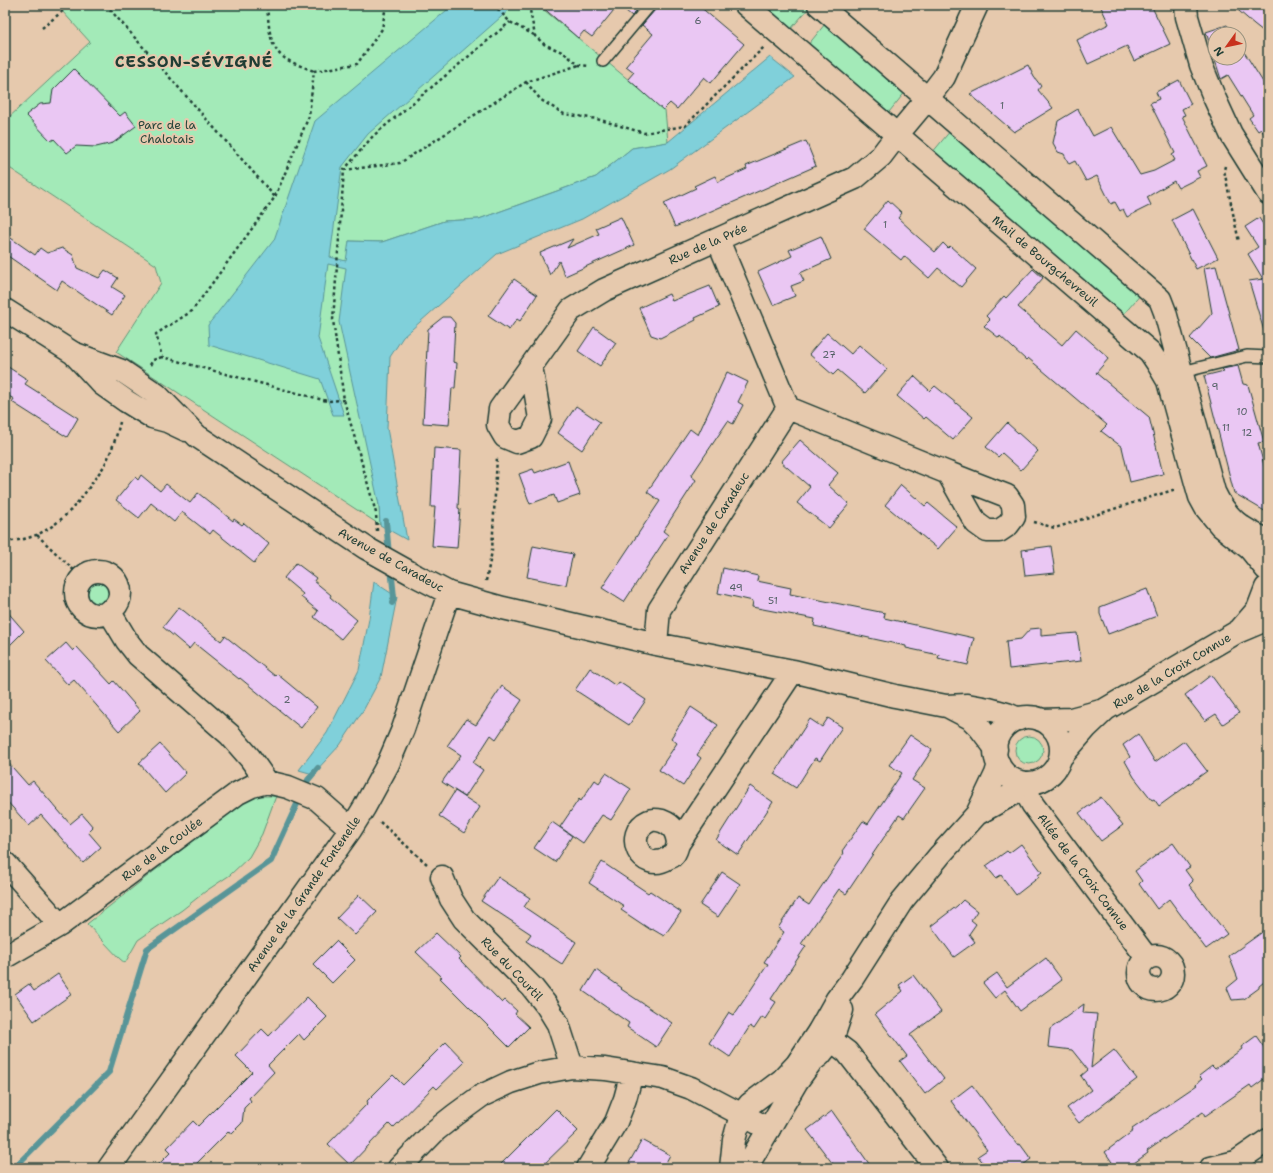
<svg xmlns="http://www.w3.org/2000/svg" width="1273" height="1173" viewBox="0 0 1273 1173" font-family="'Shantell Sans',sans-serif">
	<rect width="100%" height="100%" fill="#e6c9ad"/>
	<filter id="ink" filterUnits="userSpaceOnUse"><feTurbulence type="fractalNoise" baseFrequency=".025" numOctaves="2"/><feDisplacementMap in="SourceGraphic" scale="8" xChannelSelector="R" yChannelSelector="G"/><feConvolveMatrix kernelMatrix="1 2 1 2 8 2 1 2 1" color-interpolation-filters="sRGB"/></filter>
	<g filter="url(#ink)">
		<path fill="#a3eab8" stroke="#619476" d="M67,5H538L665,110L668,142L632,148L596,177L479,219L444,221L382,242L349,241L379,505L380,525L116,352L161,283L156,265L5,165V121L90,42L62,11Z
			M759,5H806L809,8L789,31Z
			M825,24L906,91L889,112L808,45Z
			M951,130L1142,293L1123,315L932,153Z
			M85 592a12 12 0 1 1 24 0a12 12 0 1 1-24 0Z
			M1015 750a14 14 0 1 1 28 0a14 14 0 1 1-28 0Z
			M255,796H276L262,834L249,857L230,875L206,891L182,910L138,940L125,963L120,959L87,924L149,875L237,807Z"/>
		<path fill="#80d0da" stroke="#599598" d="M453,5H504L509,10L368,134L342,167L330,257L346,261L349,241L382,242L444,221L479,219L596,177L632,148L668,142L770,57L795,77L670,169L582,219L497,254L403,337L390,357L387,428L407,540L380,525L379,505L339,322L346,268L328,264L318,338L344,415H333L320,379L209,345L208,325L274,240L315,121Z
			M374,582L397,597L381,677L364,709L340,745L313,774L299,770L327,733L359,670L369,619Z"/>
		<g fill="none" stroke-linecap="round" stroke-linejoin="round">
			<path stroke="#599598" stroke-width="6" d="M386,521L389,555
				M391,568L394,597L392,603
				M14,1168L109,1072L147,949L271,861L308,780L318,768"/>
		</g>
		<path fill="#eac7f3" stroke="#1f3d34" d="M540,5H618L592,37L584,31L578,38Z
			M619,5H641L632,16Z
			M657,5H698L744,44L711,83L704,77L677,109L670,103L663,110L628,79L634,72L626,66L653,34L642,25L655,10Z
			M1100,5H1151L1170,44L1134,61L1127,46L1088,64L1077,40L1109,24Z
			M1232,5H1268V35L1254,24Z
			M1227,25L1233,34H1215V58H1239V44L1268,90V140L1261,129L1258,131L1249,118L1253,115L1228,75L1221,79L1206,32Z
			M1028,65L1034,77L1041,86L1038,90L1053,108L1014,132L970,94Z
			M74,69L120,116L125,112L136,126L113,143L96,147L76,146L67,153L54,139L51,141L26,115L40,104L51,103L53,90Z
			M1179,80L1191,104L1182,109L1185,115L1182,116L1207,166L1197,171L1200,177L1178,188L1174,181L1147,197L1151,205L1127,217L1123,209L1120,211L1115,202L1111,204L1097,176L1086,181L1075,161L1069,164L1064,154L1058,152L1053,143L1058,121L1078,109L1093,136L1111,127L1140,175L1154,171L1175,160L1172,155L1175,153L1150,103L1159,99L1156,92Z
			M806,141L816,166L727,205V204L675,227L664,203L696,188L694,186L715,176L718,182L747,169L746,166Z
			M888,200L902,213L898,218L911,230V231L935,252L943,243L948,248L950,246L976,269L961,287L938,268L929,278L904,256L901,260L864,229Z
			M1193,209L1218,258L1196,269L1172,220Z
			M621,217L634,245L565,276L559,261L550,275L540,253L573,239L567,248L599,234L596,228Z
			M1259,218L1268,232V330L1264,331L1249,281L1263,279L1248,254L1258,247L1245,227Z
			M5,234L35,255L40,248L47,253L62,248L73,255L77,268L99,278L105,270L118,278L112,287L125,295L112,315L62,281L57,290L5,254Z
			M821,236L831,259L800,273L804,281L791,286L795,296L773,305L758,272L792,256L789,250Z
			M1216,266L1239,350L1210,358L1190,338L1212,313L1204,268Z
			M1033,269L1043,278L1018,307L1062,345L1076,329L1109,358L1096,373L1149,417L1163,474L1130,482L1122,447L1101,431L1107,425L1028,358L1026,360L1000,336L999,338L984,326L990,320L986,316L1004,296L1006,298Z
			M514,279L537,295L520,321L517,319L509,330L488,316Z
			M710,286L719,307L695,318L696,320L660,338L651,335L639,308L669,294L672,301Z
			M443,317H450L455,323L453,362L457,363L456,375L455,388H452L449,425L423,423L428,329Z
			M594,327L616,343L600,366L578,351Z
			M827,333L851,354L859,345L887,369L865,393L838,370L833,375L809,354Z
			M5,365L28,380L25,384L78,418L67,437L12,402L14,399L5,394Z
			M1238,366L1243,384L1248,385L1264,442L1258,443L1265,469L1268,471V513L1234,493L1204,376L1224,371L1222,369Z
			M727,372L748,382L738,402L743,405L733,424L728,421L691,476L696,480L663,531L668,535L624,602L602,588L660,501L647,492L690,429L698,435Z
			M914,376L930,391L935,386L973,417L953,440L926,417L924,419L897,396Z
			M576,406L600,422L582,450L558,433Z
			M1007,423L1038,451L1021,470L1002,453L998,457L986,447Z
			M800,440L838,473L828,485L849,504L829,528L797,503L810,487L781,462Z
			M434,448L461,450L458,508L460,509L457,548L432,546L435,507H431Z
			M568,461L580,495L557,503L554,495L530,504L519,474L533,469L535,473Z
			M141,475L160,491L166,484L190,503L198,493L233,521L234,519L242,525L244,523L269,544L254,563L213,530L210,534L182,512L174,522L151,503L139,518L116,500L135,477L138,480Z
			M901,485L925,506L928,503L957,527L938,549L885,505Z
			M533,546L573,554L566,585L527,577Z
			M1051,546L1055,573L1025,576L1022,550Z
			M296,563L316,578L314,581L331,595L330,597L357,620L341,639L314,617L318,611L301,597L303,594L284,578Z
			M723,568L758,576L757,581L791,588L790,594L885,613L884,618L974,638L968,665L938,658L939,655L906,648V646L814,626L815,619L752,607L753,601L718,593Z
			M1147,589L1157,616L1108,634L1100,614V607Z
			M179,607L221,641L225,636L275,676L277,674L317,707L301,728L240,678L239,679L194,643L189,649L163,627Z
			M5,609L24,631L5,650Z
			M1041,628V636L1077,633L1081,661L1009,669L1006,641L1021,639L1030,629Z
			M66,643L73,651L77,647L111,684L114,681L140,711L119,731L74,680L68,685L46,661Z
			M590,668L616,686L619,682L646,700L629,725L575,690Z
			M1211,675L1239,713L1223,724L1216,714L1205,721L1185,695Z
			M502,686L522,700L496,739L491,735L473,763L483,770L465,797L442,782L461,755L447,746L466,719L476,725Z
			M691,707L718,725L697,755L701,758L683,786L659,770L677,743L671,738Z
			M828,718L842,727L820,761L815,758L796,788L774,774L810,719L822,727Z
			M1138,734L1155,762L1184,741L1207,771L1159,806L1154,799L1152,800L1134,777L1125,761L1130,757L1123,745Z
			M910,735L932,750L912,780L925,788L904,818L899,815L846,894L839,889L801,944L806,946L771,999L776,1002L765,1019L762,1017L754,1029L750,1026L730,1057L709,1043L729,1012L734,1015L768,964L764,962L784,932L778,928L798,898L809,905L844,853L842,851L863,821L868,824L902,773L889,765Z
			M160,744L186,773L165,793L139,763Z
			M5,759L28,785L33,781L70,824L82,814L93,827L88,832L101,847L83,863L41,815L29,826L5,799Z
			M606,773L631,789L611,820L602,815L583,843L560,827L579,799L581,801L595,780L599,783Z
			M750,786L773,802L738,855L716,840Z
			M455,791L480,807L464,833L439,816Z
			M1101,797L1123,825L1101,841L1079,813Z
			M552,822L572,836L555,862L534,848Z
			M1173,843L1190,867L1185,870L1193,881L1189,885L1227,934L1206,949L1169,899L1157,909L1139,884L1142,881L1135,871Z
			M1021,844L1042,872L1038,875L1039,877L1016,895L1001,875L996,878L986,866L1007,851L1009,853Z
			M602,862L648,893L650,891L681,912L664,936L652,929L651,930L621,910L624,906L589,883Z
			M722,872L740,884L718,917L700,905Z
			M498,877L530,898L524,907L576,942L562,964L526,941L531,934L481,901Z
			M359,895L377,912L355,935L337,918Z
			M963,900L977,911L971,920L976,924L969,934L975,942L954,957L931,926L957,906Z
			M1268,928V979L1259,986V988L1244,999L1232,1000L1227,988L1238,979L1229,956Z
			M436,933L461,957L459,959L502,1003L505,1000L517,1011L515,1014L529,1027L509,1047L440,978L442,977L416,952Z
			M336,941L355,960L332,983L313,964Z
			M1046,958L1062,980L1020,1011L1005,990L995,998L983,983L997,973L1007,987Z
			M596,970L622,988L621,989L672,1023L656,1047L627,1027L629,1023L583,991Z
			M58,974L72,994L34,1021L15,994L29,984L34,991Z
			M913,975L941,1012L910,1035L944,1079L925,1094L900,1061L907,1056L875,1014L903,991L899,985Z
			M307,997L327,1017L304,1040L299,1034L268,1065L274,1072L249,1098L251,1101L244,1108L242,1123L231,1134L229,1131L192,1168H155L171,1152L167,1148L193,1121L198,1126L252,1072L236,1056L262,1029L269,1036Z
			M1084,1004L1083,1013L1097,1014L1091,1068L1114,1050L1137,1079L1079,1123L1067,1108L1091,1090L1081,1076L1088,1070L1072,1050L1048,1047L1050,1029Z
			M1256,1036L1268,1053V1076L1252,1088L1250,1085L1205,1116L1203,1112L1147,1151L1148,1153L1127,1168H1116L1105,1152L1133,1131L1132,1129L1197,1085L1196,1084L1202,1079L1199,1076L1212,1066L1215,1069L1242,1049L1241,1047Z
			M446,1042L465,1062L437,1089L434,1086L393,1128L389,1124L350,1165L328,1144L368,1103L367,1101L393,1075L403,1085Z
			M972,1085L1010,1135L1018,1145L1020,1144L1031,1159L1019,1168H987L978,1156L987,1150L951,1101Z
			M556,1109L578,1131L540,1168H497Z
			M832,1111L872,1168H836L807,1130Z
			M642,1140L670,1155L663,1168H626Z"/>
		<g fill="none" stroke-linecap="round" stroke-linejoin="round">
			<g stroke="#1f3d34" stroke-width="14">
				<path id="lane" d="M603,61L650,5
					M1182,372L1247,356L1268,357"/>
			</g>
			<g stroke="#1f3d34" stroke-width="25">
				<path id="street" d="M1186,5L1187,17L1201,65L1214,97L1231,134L1268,193
					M928,98L944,77L977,5
					M5,310L73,353L122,371L156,394L197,436L366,548L416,576L449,593L503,608L656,644L793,671L895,696L946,706L967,705L989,709L1007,714L1019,719
					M75,355L102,384L126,401L152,417L167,421L186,430
					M531,366L571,310L604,290L855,178L881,156L897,135
					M531,366L540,419L531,437L517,442L505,437L498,425L500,409Z
					M788,408L948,473
					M948,473L1007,496L1013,505L1014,517L1008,525L999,531H987L976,523Z
					M76 593a22 22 0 1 1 44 0a22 22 0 1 1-44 0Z
					M109,611L127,641L138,655L230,735L250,758L267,782
					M656,644L659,610L788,408L718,240
					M949,707L970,718L980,728L996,749
					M1028,783L1029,798L1033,805L1147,958
					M678,844C677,832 673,825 662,821C658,820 653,819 649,821C622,833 641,875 668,858C670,857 672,857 673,855C676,853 677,847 678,844L793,671
					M5,863L60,925
					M442,877L451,899L464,919L532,987L547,1006L558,1024L572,1067
					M1139 973a17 17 0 1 1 34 0a17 17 0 1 1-34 0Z
					M5,957L60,925L238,793L252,786L267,782L288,787L317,799L351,829
					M819,1031L847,1052L937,1168
					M109,1168L351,829L364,808L388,764L403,729L449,593
					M399,1168L436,1130L455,1115L481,1096L511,1082L539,1073L572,1067L605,1069L663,1078L691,1088L769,1129
					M588,1168L616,1122L625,1099L632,1073
					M1211,1168L1236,1162L1268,1140"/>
			</g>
			<g stroke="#1f3d34" stroke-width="25">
				<path id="secondary" d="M746,5L1150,352L1158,364L1168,381L1196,483L1200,497L1206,508L1221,526L1250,549L1266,569
					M819,5L1160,299L1165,312L1214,492C1226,518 1242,530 1268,540
					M897,135L928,98
					M1240,630L1258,609L1266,588
					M995 750a33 33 0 1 1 66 0a33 33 0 1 1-66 0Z
					M1041,720L1071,719L1101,711
					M1060,758L1086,728L1106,709L1237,632L1268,619
					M977,814L996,774L999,764
					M731,1168L734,1140L741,1115L750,1104L782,1080L797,1064L819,1031L837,999L852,979L902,901L940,855L977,814L1011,795L1022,782
					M746,1168L797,1081L811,1062L820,1055L832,1040L842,1010"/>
			</g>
			<path stroke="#1f3d34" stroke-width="2.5" stroke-dasharray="3 3" stroke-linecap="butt" d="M106,5L275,197
				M264,5L267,7L282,5
				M494,5L510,22L534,35
				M529,5L535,36L544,44L564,53L579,65L589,66
				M267,7C269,22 268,46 283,57C291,63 304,67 314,71
				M42,28L70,5
				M526,82L541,100L564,114L597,119L644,133L685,126L764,47
				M1225,166L1224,170L1239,242
				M344,170L400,163L526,82L579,65
				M150,365L153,360L162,357
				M344,400L327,401L162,357L156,334L192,311L275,197L309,116L314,71L357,64L382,29L386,5
				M1034,522L1055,528L1176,489
				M377,531L376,513L344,400L333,320L344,170L373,136L510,22
				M37,535L82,578
				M5,541C45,542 74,511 94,480C98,474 103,469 106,462C112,450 117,435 120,422
				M486,581L492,551L497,457
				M380,822L427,864"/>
			<use href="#lane" stroke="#e6c9ad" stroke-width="11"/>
			<use href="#street" stroke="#e6c9ad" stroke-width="22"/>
			<use href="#secondary" stroke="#e6c9ad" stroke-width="22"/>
		</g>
	</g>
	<g text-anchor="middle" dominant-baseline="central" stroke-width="4" stroke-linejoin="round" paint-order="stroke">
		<g font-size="10" fill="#526064">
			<text x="698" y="20">6</text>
			<text x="1002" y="105">1</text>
			<text x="885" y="224">1</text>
			<text x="829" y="354">27</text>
			<text x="1215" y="386">9</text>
			<text x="1242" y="411">10</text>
			<text x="1226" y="427">11</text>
			<text x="1247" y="432">12</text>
			<text x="736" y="587">49</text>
			<text x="773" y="600">51</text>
			<text x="287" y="699">2</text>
		</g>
		<g font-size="12" fill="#26463b" stroke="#e6c9ad">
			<text x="167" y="125">Parc de la<tspan x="167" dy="14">Chalotais</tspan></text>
		</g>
		<g font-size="12" fill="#1f3d34" stroke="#e6c9ad">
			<text transform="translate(708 244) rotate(-24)">Rue de la Prée</text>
			<text transform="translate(1045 261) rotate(40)">Mail de Bourgchevreuil</text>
			<text transform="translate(714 523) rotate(-57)">Avenue de Caradeuc</text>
			<text transform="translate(391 560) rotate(29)">Avenue de Caradeuc</text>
			<text transform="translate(1172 671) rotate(-31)">Rue de la Croix Connue</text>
			<text transform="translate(162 849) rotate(-37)">Rue de la Coulée</text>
			<text transform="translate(1083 872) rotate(53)">Allée de la Croix Connue</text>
			<text transform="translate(304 894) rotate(-55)">Avenue de la Grande Fontenelle</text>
			<text transform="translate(512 969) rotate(46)">Rue du Courtil</text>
		</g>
		<g font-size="16" font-weight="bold" letter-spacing="1" fill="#1f3d34" stroke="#e6c9ad">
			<text x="194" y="61">CESSON-SÉVIGNÉ</text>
		</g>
	</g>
	<rect width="1273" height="1173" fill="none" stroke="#e6c9ad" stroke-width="20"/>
	<rect x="10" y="10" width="1253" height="1153" fill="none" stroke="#1f3d34" stroke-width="1.5" filter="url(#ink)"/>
	<g transform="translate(1227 46) rotate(237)"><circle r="19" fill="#e6c9ad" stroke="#96917d"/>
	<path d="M0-3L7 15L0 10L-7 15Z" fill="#c8321e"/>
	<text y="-6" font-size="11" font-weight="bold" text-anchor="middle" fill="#1f3d34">N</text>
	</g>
</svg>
